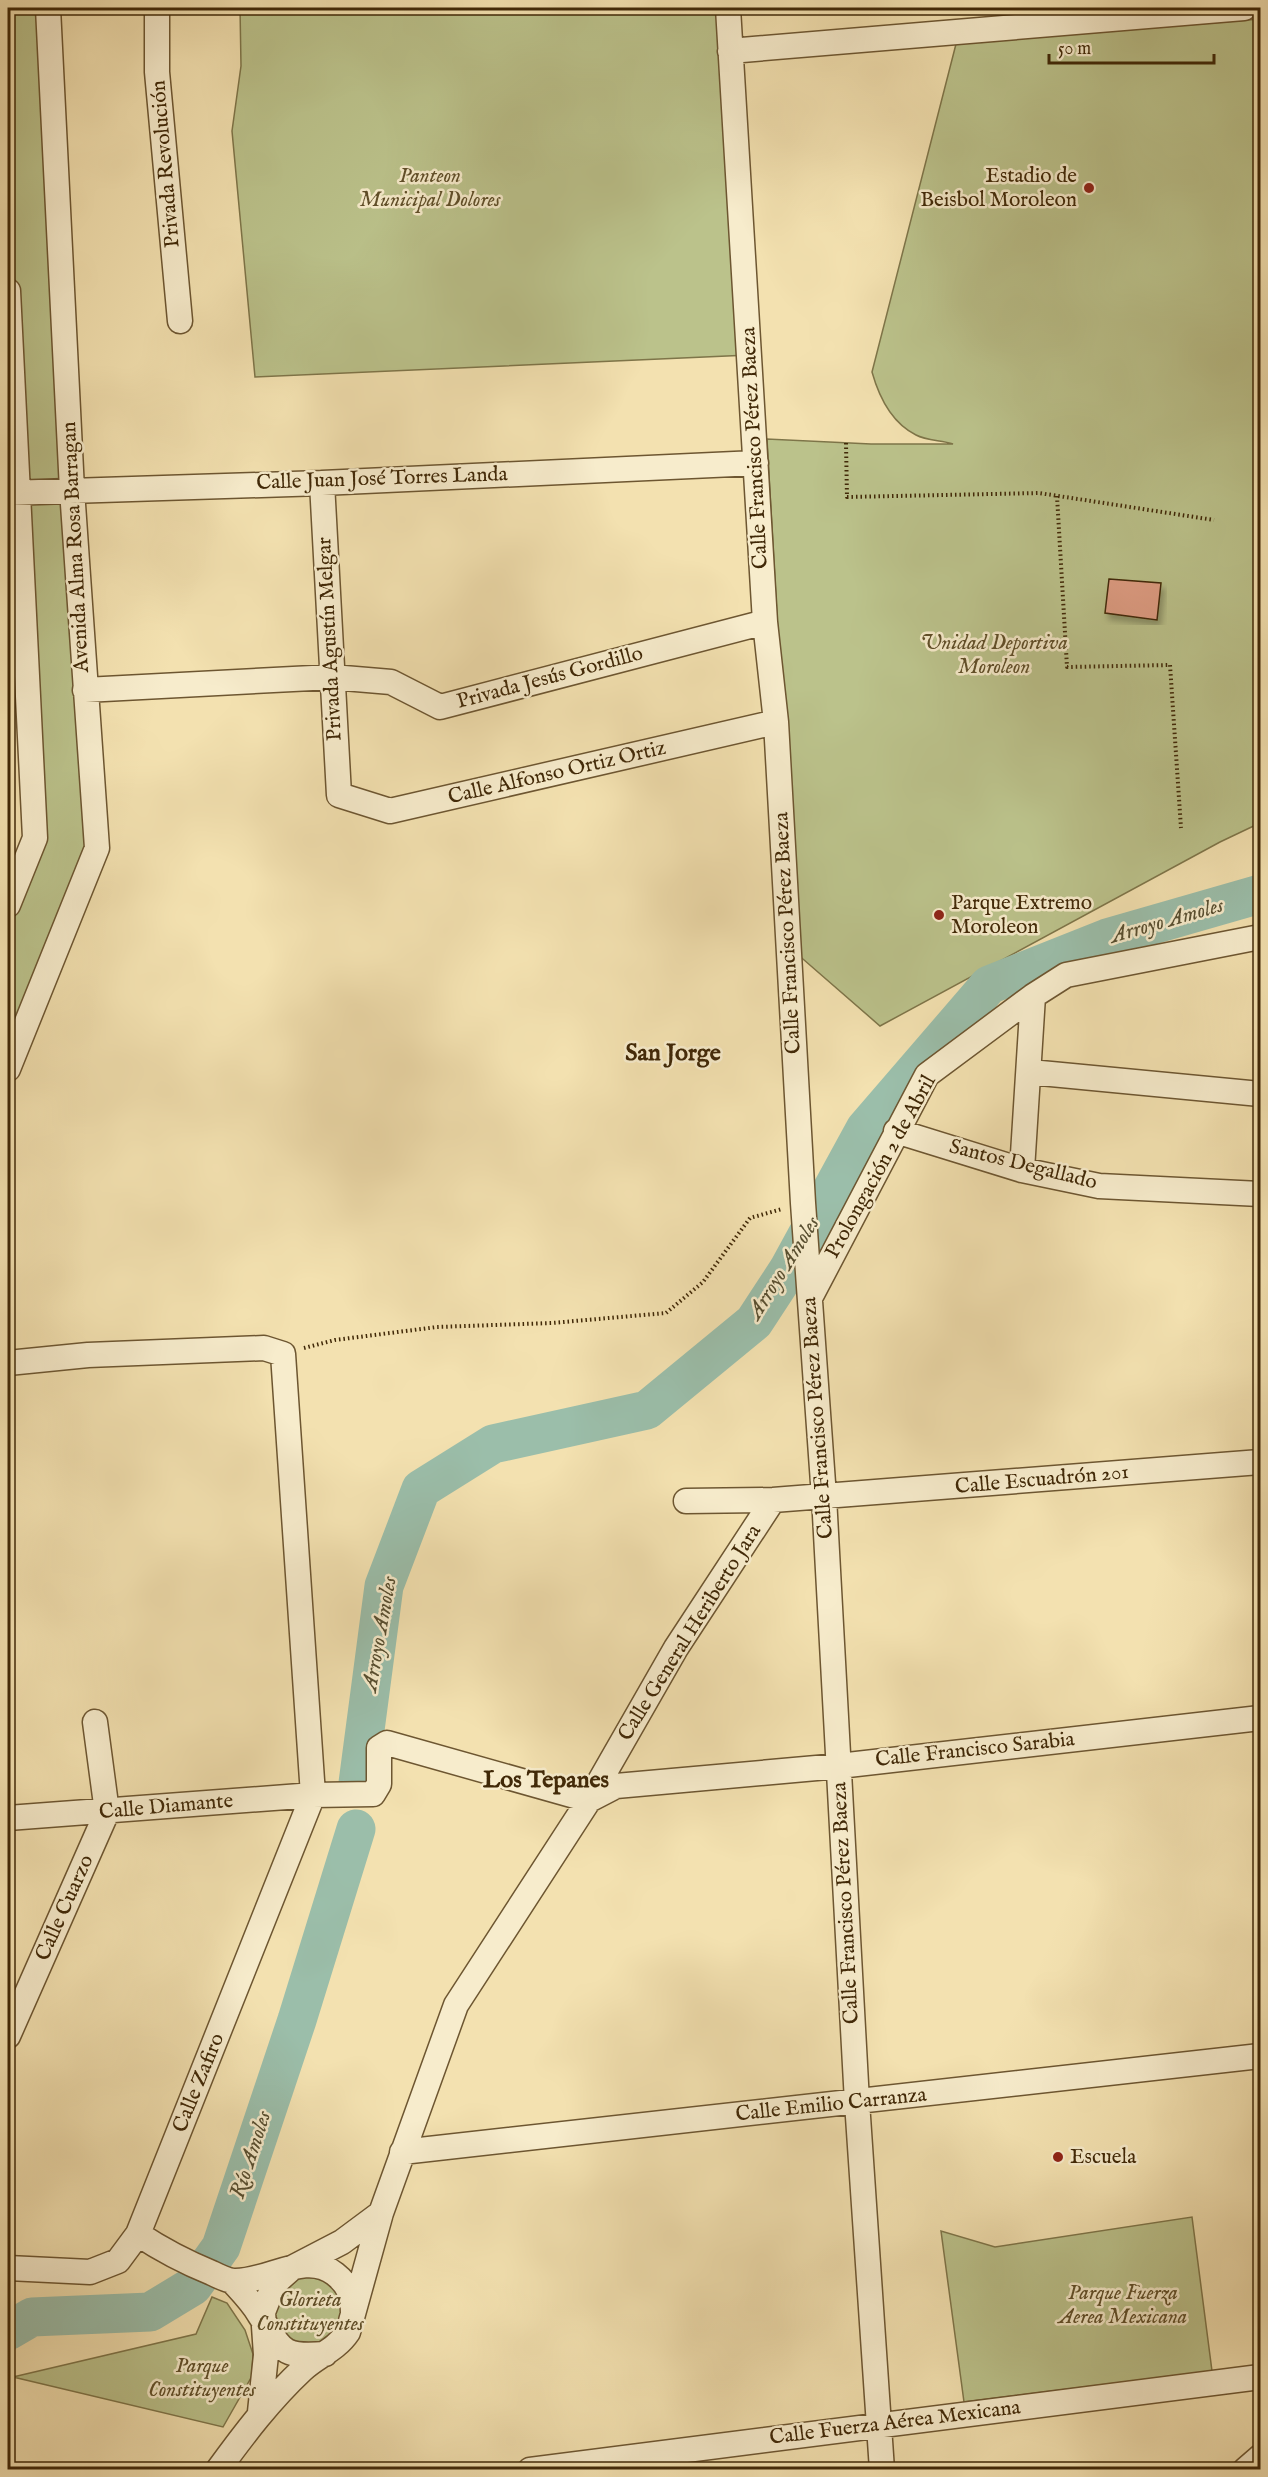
<svg xmlns="http://www.w3.org/2000/svg" width="1268" height="2477" viewBox="0 0 1268 2477" font-family="'IM FELL English',serif">
	<defs>
		<filter id="shadow"><feDropShadow dx="3.5" dy="6" stdDeviation="3" flood-color="#0004"/></filter>
	</defs>
	<rect width="100%" height="100%" fill="#f3e1b0"/>
	<filter id="stains"><feTurbulence type="fractalNoise" baseFrequency=".00333" numOctaves="4"/><feColorMatrix values="0 0 0 0 .2 0 0 0 0 .09 0 0 0 0 .02 0 0 0 .5 -.17"/></filter>
	<radialGradient id="worn" r=".72"><stop offset=".6" stop-color="#630" stop-opacity="0"/><stop offset="1" stop-color="#630" stop-opacity=".3"/></radialGradient>
	<path fill="#bbc28b" stroke="#7e7549" stroke-width="1.5" d="M8,8H48L94,847L8,1060V905L35,838L8,291Z
		M240,8H728L749,355L255,377L232,131L241,66Z
		M1260,19V823L1220,842L880,1026L796,953L767,439L871,444H953C942,440 927,441 916,435C892,423 879,397 872,372L956,44Z
		M1192,2217L1212,2371L964,2402L941,2231L995,2247Z
		M308,2273L338,2285L346,2329L310,2352L274,2330C274,2289 269,2290 308,2273Z
		M212,2297L227,2303L245,2330L253,2354L252,2376L223,2427L13,2377L196,2334Z"/>
	<g fill="none" stroke-linecap="round" stroke-linejoin="round">
		<path stroke="#9bbeaa" stroke-width="39" d="M358,1783L384,1586L421,1489L493,1444L647,1410L754,1322L788,1270L865,1129L989,985L1107,938L1260,894
			M8,2331L32,2317L150,2312L193,2286L221,2247L297,2020L356,1829"/>
	</g>
	<path fill="#df9d84" stroke="#402807" stroke-width="1.5" filter="url(#shadow)" d="M1109,579L1161,583L1157,620L1105,613Z"/>
	<g fill="none" stroke-linecap="round" stroke-linejoin="round">
		<g stroke="#6d5631" stroke-width="27">
			<path id="minor" d="M157,8V72L180,321
				M728,8L765,622L776,722L803,1203L824,1497L857,2102L882,2470
				M730,51L1244,8
				M8,291L35,838L8,905
				M322,483L339,795L390,811L776,722
				M8,493L322,483L756,463
				M85,690L332,677L391,682L440,707L765,622
				M8,1069L97,848L72,490L48,8
				M1030,1072L1260,1094
				M896,1131L1022,1170L1099,1186L1260,1194
				M1022,1170L1033,996
				M810,1298L927,1075L1033,996L1066,975L1260,937
				M8,1363L88,1355L264,1348L283,1354L313,1795L138,2234L118,2261L90,2272L8,2268
				M686,1501L773,1500L1260,1462
				M8,1818L313,1795L373,1794L379,1784V1748L387,1743L589,1800L616,1786L839,1766L1260,1718
				M8,2036L107,1812L95,1722
				M402,2152L1260,2056
				M138,2234C162,2250 185,2262 212,2273C218,2276 226,2280 233,2281C267,2283 305,2250 335,2274C349,2285 353,2296 353,2314
				M232,2281C242,2292 252,2302 259,2314C282,2349 279,2358 325,2354
				M260,2412L266,2355L263,2312L274,2284L292,2268L342,2242L381,2213
				M218,2470C244,2434 270,2400 302,2370C317,2356 336,2350 348,2332L381,2213L456,2005L589,1800L676,1648L773,1500
				M530,2470L1260,2377
				M1245,2470L1260,2457"/>
		</g>
		<path stroke="#402807" stroke-width="4" stroke-dasharray="1.5 3" stroke-linecap="butt" d="M846,443L847,497L1039,493L1214,520
			M1057,496L1067,667L1170,665L1181,828
			M304,1348L335,1340L437,1327L552,1323L666,1313L703,1282L750,1218L782,1209"/>
		<use href="#minor" stroke="#f7eccc" stroke-width="24"/>
	</g>
	<g fill="#8f2418" stroke="#f7eccc" stroke-width="2">
		<circle cx="1089" cy="188" r="6"/>
		<circle cx="939" cy="915" r="6"/>
		<circle cx="1058" cy="2157" r="6"/>
	</g>
	<g text-anchor="middle" dominant-baseline="central" stroke-width="5" stroke-linejoin="round" paint-order="stroke">
		<g font-size="21" fill="#402807" stroke="#f7eccc">
			<text transform="translate(166 164) rotate(-95)">Privada Revolución</text>
			<text transform="translate(755 448) rotate(-93)">Calle Francisco Pérez Baeza</text>
			<text transform="translate(382 479) rotate(-2)">Calle Juan José Torres Landa</text>
			<text transform="translate(76 547) rotate(-93)">Avenida Alma Rosa Barragan</text>
			<text transform="translate(330 639) rotate(-93)">Privada Agustín Melgar</text>
			<text transform="translate(550 678) rotate(-15)">Privada Jesús Gordillo</text>
			<text transform="translate(557 773) rotate(-13)">Calle Alfonso Ortiz Ortiz</text>
			<text transform="translate(788 933) rotate(-93)">Calle Francisco Pérez Baeza</text>
			<text transform="translate(1023 1165) rotate(14)">Santos Degallado</text>
			<text transform="translate(881 1167) rotate(-61)">Prolongación 2 de Abril</text>
			<text transform="translate(818 1418) rotate(-94)">Calle Francisco Pérez Baeza</text>
			<text transform="translate(1042 1480) rotate(-5)">Calle Escuadrón 201</text>
			<text transform="translate(690 1633) rotate(-58)">Calle General Heriberto Jara</text>
			<text transform="translate(975 1750) rotate(-6)">Calle Francisco Sarabia</text>
			<text transform="translate(166 1807) rotate(-5)">Calle Diamante</text>
			<text transform="translate(846 1903) rotate(-93)">Calle Francisco Pérez Baeza</text>
			<text transform="translate(65 1908) rotate(-66)">Calle Cuarzo</text>
			<text transform="translate(199 2083) rotate(-68)">Calle Zafiro</text>
			<text transform="translate(831 2105) rotate(-6)">Calle Emilio Carranza</text>
			<text transform="translate(895 2423) rotate(-7)">Calle Fuerza Aérea Mexicana</text>
		</g>
		<g font-size="21" font-style="italic" fill="#5f4e28" stroke="#f7eccc">
			<text x="430" y="176">Panteon<tspan x="430" dy="24">Municipal Dolores</tspan></text>
			<text x="994" y="643">Unidad Deportiva<tspan x="994" dy="24">Moroleon</tspan></text>
			<text x="1123" y="2293">Parque Fuerza<tspan x="1123" dy="24">Aerea Mexicana</tspan></text>
			<text x="310" y="2300">Glorieta<tspan x="310" dy="24">Constituyentes</tspan></text>
			<text x="202" y="2366">Parque<tspan x="202" dy="24">Constituyentes</tspan></text>
		</g>
		<g font-size="21" fill="#402807" stroke="#f7eccc" text-anchor="start">
			<text x="1077" y="176" text-anchor="end">Estadio de<tspan x="1077" dy="24">Beisbol Moroleon</tspan></text>
			<text x="951" y="903">Parque Extremo<tspan x="951" dy="24">Moroleon</tspan></text>
			<text x="1070" y="2157">Escuela</text>
		</g>
		<g font-size="22" font-style="italic" fill="#574e30" stroke="#f7eccc">
			<text transform="translate(1167 921) rotate(-16)">Arroyo Amoles</text>
			<text transform="translate(784 1268) rotate(-58)">Arroyo Amoles</text>
			<text transform="translate(380 1634) rotate(-80)">Arroyo Amoles</text>
			<text transform="translate(251 2155) rotate(-72)">Río Amoles</text>
		</g>
		<g font-size="24" font-weight="bold" fill="#402807" stroke="#f7eccc">
			<text x="673" y="1053">San Jorge</text>
			<text x="546" y="1780">Los Tepanes</text>
		</g>
	</g>
	<rect width="1268" height="2477" fill="none" stroke="#f3e1b0" stroke-width="30"/>
	<rect x="9" y="9" width="1250" height="2459" fill="none" stroke="#402807" stroke-width="3"/>
	<rect x="15" y="15" width="1238" height="2447" fill="none" stroke="#402807" stroke-width="1.5"/>
	<path d="M1049 54v9h165v-9" fill="none" stroke="#402807" stroke-width="3"/>
	<text x="1058" y="54" font-size="18" fill="#402807" stroke="#f7eccc" stroke-width="4.5" paint-order="stroke">50 m</text>
	<rect width="100%" height="100%" filter="url(#stains)"/>
	<rect width="100%" height="100%" fill="url(#worn)"/>
</svg>
